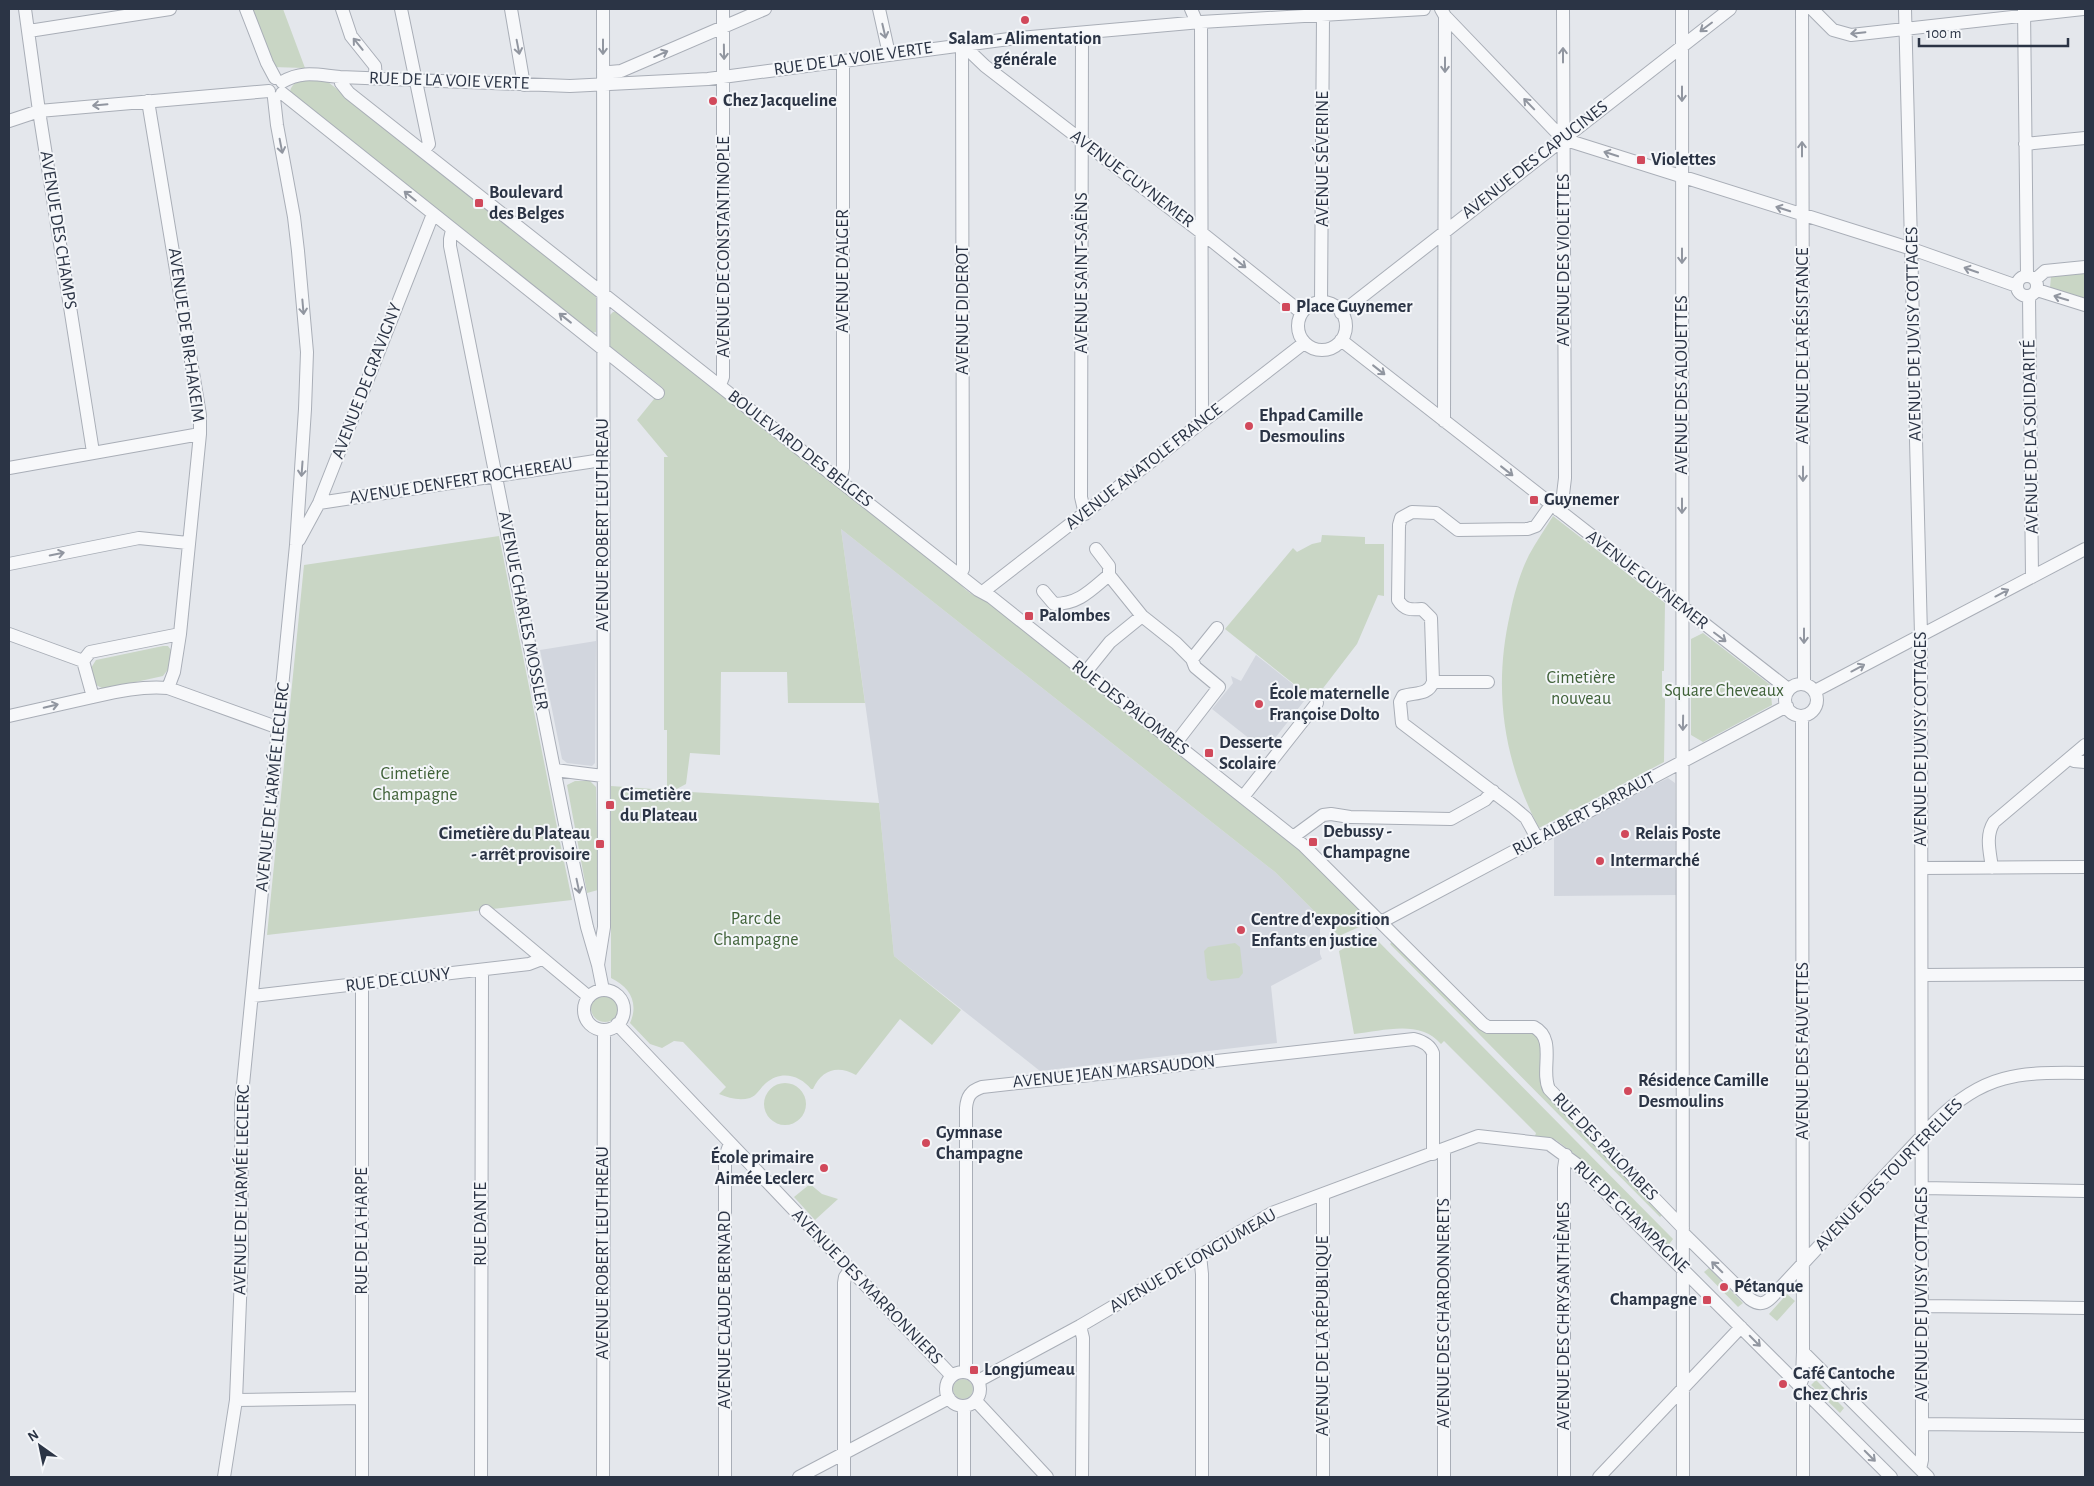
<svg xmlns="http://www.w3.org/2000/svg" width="2094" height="1486" viewBox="0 0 2094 1486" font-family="'Alegreya Sans',sans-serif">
	<rect width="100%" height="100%" fill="#e4e7ec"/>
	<path fill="#d2d6de" d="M841,529L1275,872L1320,917V954L1322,959L1271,986L1277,1043L1040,1071L894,956L879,803Z
		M596,641L595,763L592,766L567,763L562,759L540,650Z
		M1256,655L1308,696L1265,751L1212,709L1233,683L1231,676L1241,681Z
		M1668,778L1675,783L1676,895L1554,896V836Z"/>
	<path fill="#c9d6c5" d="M251,9H283L305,68L272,67Z
		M310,80L328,82L596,293V332L592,333L290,92C292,81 301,81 310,80Z
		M2085,272V299L2050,288L2051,276Z
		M613,312H616L956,578C963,590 974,597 988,600L1290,840L1369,918L1368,923L1339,936L1275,872L841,529L865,703H788L787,672H721L720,755L690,753L686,784L673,791L879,803L894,956L961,1010L932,1045L900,1019L856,1075C838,1065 822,1069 813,1089H811C800,1075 781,1070 766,1083C760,1088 758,1095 750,1098C739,1101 729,1098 719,1094L726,1087L683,1042L674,1041L662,1048L650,1044L630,1023C639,1003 630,987 611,978V786L667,790V730H664V457H668L637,420L663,388L610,346L609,316Z
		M1553,516L1665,603L1664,671H1662V697L1665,699L1664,762L1574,810L1570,809L1566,814L1539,828C1503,760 1493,689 1510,614C1514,594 1520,573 1529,555C1536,542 1545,529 1553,516Z
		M1322,535L1365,537V544H1384V596L1378,595L1357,644L1314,700L1225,629L1293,548L1297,552L1312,544L1321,542Z
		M499,536L557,827L554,832L555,839L560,842L572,900L267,935L304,565Z
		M1703,633L1773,687L1771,695L1772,705L1703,742L1691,735V639Z
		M163,646H168L171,650L169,668L163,676L104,689L96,685L91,668L96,660Z
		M575,781H590L596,787L598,890L587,893L567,785Z
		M1371,934L1673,1239L1667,1247L1572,1152L1556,1140L1535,1136L1536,1133L1444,1041L1441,1044C1420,1019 1383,1031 1354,1034L1339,951Z
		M1394,940L1478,1026L1532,1032L1541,1041V1082L1663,1214L1660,1217L1390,944Z
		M1235,943L1240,947L1243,973L1239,978L1211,981L1207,978L1204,951L1208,947Z
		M591 1008a14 14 0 1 1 28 0a14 14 0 1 1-28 0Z
		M764 1104a21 21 0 1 1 42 0a21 21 0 1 1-42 0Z
		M810,1184L822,1194L838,1199L815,1220L794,1197Z
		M1709,1268L1743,1303L1738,1307L1704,1272Z
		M1787,1294L1795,1301L1777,1321L1769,1314Z
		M953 1389a10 10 0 1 1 20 0a10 10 0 1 1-20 0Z
		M1816,1380L1844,1408L1840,1413L1811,1385Z"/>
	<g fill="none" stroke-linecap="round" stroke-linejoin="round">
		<g stroke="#a9aeb7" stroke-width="14">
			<path id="minor" d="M25,9L39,111L93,452
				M246,9L267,63L275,78
				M342,9L351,36L375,66L376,78
				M401,9L429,144L423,151
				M511,9L524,85
				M879,9L889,54
				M1191,9L1197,23
				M1441,9L1445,16L1563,139L1912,249L2017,286
				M1682,9L1683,1477
				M1802,9L1804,684
				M1812,9L1833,30L1851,35L2083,9
				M1905,9L1921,635L1922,1424V1460L1920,1469
				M2024,9L2027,275
				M1201,22L1202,421
				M29,31L170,9
				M1082,33L1081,497L1085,514
				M962,44L985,66L1202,233L1302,313
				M603,70L610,72L621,71L765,9
				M340,77L341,83L349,93L978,590L991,597L1303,845L1483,1024L1488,1027H1534C1557,1039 1540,1070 1549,1089L1683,1228
				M282,82C303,70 317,75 340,77L570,86L708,79L1009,39L1201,22L1424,9
				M282,93L658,393
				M148,101L200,415V434L180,634L174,672L168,688
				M9,121L39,111L269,91
				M2025,144L2085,138
				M452,230L450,239V246L567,834L587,927L598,965L603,990
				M2017 286a10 10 0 1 1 20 0a10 10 0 1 1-20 0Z
				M2036,279L2045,271L2085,267
				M2037,290L2085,305
				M2029,296L2032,577
				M1298 326a24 24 0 1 1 48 0a24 24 0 1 1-48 0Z
				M1321,303L1323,16
				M1341,313L1730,9
				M1341,340L1788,689
				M720,385L723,377V9
				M1444,421L1445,16
				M9,468L200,434
				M840,480L843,468V61
				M319,503L602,460
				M1558,510L1562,503L1565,478L1563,9
				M299,540L319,503L433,214
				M1096,549L1109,566V575L1142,616L1176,643L1192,659L1195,667L1219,687L1175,744
				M9,564L139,538L188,543
				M960,575L963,569L962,44
				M984,591L1304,343
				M1043,591L1054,604C1079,604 1091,590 1109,575
				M9,634L83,661
				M180,634L90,652L83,661L93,697C118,691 142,686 168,688L279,728
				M1192,659L1217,628
				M1085,673L1110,642L1142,616
				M1433,682H1488
				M1785 700a16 16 0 1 1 32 0a16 16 0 1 1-32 0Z
				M1815,691L2085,549
				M9,716L93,697
				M2070,758L2074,761L2085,762
				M555,770L603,776
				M1243,797L1317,703
				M1293,837L1323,815L1331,814L1350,817L1451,819L1485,800L1493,791
				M1537,838L1526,818L1513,807L1402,723L1400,702L1403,696C1415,692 1428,696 1433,682L1431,618L1422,609C1411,610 1404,610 1398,600L1399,525L1401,518L1412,512L1436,513L1458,530L1528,529L1536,526L1551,505
				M1922,868L2085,867
				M1992,868C1990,852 1985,836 1994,822L2085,745
				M486,911L589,997
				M1381,922L1787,706
				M598,965L604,927L603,9
				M1922,975L2085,974
				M584 1010a20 20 0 1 1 40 0a20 20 0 1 1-40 0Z
				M253,996L529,964L542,959
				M617,1024L952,1376
				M1922,1188L2085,1191
				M1323,1194V1477
				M1683,1233L1750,1299C1765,1310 1771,1297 1781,1287L1935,1122C1983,1073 2020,1072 2085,1073
				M1200,1255L1202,1274V1477
				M1922,1306L2085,1308
				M1080,1326L1083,1338L1082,1477
				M1803,1352L1928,1477
				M946 1389a17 17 0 1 1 34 0a17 17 0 1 1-34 0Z
				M966,1372V1108C967,1097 970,1091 982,1087L1414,1039C1422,1041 1430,1045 1433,1053V1154
				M978,1381L1080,1326L1272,1213L1478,1136L1549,1144L1579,1166L1891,1477
				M1800,1385L1802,1380L1803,1352L1802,716
				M236,1400L362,1398
				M976,1401L1047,1477
				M1922,1424L2085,1426
				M224,1477L236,1400L242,1251L241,1105L296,545L305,409L307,352L298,251L294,217L277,125L274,98
				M362,1477V984
				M481,1477L482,970
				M603,1477L604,1030
				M725,1477V1157L730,1143
				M799,1477L949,1398
				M844,1477V1283L845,1277L850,1270
				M964,1477V1406
				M1444,1477V1149
				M1564,1477V1168L1566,1155
				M1599,1477L1741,1327
				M1803,1477V1401L1809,1394"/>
		</g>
		<use href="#minor" stroke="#f7f8fa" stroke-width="12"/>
	</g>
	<defs><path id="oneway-shaft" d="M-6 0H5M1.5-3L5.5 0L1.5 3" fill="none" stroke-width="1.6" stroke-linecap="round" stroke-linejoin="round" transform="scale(1.25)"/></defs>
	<g stroke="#9196a0">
		<use href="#oneway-shaft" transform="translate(1706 27) rotate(143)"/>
		<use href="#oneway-shaft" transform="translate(884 31) rotate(77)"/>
		<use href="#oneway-shaft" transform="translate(1858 33) rotate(174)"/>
		<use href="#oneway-shaft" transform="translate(358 44) rotate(-129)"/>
		<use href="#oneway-shaft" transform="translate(518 47) rotate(79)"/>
		<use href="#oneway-shaft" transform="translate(603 47) rotate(90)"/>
		<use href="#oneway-shaft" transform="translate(724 52) rotate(89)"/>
		<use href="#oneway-shaft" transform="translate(661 54) rotate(-24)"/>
		<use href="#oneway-shaft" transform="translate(1563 55) rotate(-90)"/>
		<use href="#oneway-shaft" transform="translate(1445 65) rotate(90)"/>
		<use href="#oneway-shaft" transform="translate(1682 94) rotate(90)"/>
		<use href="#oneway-shaft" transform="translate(1529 104) rotate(-134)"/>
		<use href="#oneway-shaft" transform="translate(100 105) rotate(175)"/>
		<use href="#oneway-shaft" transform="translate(281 146) rotate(79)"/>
		<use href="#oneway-shaft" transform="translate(1802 149) rotate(-90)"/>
		<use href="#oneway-shaft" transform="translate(1611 154) rotate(-162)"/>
		<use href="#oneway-shaft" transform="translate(410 196) rotate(-141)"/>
		<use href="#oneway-shaft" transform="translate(1783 209) rotate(-162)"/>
		<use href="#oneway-shaft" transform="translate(1682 256) rotate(90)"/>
		<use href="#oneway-shaft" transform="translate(1240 263) rotate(39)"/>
		<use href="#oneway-shaft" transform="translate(1971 270) rotate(-161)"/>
		<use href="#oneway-shaft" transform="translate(2061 298) rotate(-163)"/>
		<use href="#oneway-shaft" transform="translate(303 307) rotate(85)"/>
		<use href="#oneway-shaft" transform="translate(565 318) rotate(-142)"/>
		<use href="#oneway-shaft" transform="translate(1379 370) rotate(38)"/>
		<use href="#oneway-shaft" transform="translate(302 469) rotate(94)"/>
		<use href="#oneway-shaft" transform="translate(1507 471) rotate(38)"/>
		<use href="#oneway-shaft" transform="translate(1803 474) rotate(90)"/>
		<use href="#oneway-shaft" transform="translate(1682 506) rotate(90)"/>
		<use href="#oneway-shaft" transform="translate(57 554) rotate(-11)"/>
		<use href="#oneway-shaft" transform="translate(2002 593) rotate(-28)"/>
		<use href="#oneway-shaft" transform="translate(1804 636) rotate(90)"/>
		<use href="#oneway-shaft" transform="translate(1720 637) rotate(37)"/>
		<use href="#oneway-shaft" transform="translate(1858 668) rotate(-28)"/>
		<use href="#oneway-shaft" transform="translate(51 706) rotate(-13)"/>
		<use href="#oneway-shaft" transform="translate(1683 723) rotate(91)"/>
		<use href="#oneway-shaft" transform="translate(578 886) rotate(78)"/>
		<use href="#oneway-shaft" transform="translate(1717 1267) rotate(-135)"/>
		<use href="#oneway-shaft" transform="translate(1755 1341) rotate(45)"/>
		<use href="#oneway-shaft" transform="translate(1870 1456) rotate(45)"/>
	</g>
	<g fill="#d1495b" stroke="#f4f6f9" stroke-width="2">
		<circle cx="1025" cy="20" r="5"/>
		<circle cx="713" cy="101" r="5"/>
		<rect x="1636" y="155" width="10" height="10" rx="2.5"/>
		<rect x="474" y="198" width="10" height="10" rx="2.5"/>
		<rect x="1281" y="302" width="10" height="10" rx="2.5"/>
		<circle cx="1249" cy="426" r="5"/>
		<rect x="1529" y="495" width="10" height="10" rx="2.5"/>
		<rect x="1024" y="611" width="10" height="10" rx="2.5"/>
		<circle cx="1259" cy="704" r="5"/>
		<rect x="1204" y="748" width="10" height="10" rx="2.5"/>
		<rect x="605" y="800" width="10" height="10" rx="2.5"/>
		<circle cx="1625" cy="834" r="5"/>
		<rect x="1308" y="837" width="10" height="10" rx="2.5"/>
		<rect x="595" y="839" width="10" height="10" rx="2.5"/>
		<circle cx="1600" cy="861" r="5"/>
		<circle cx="1241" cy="930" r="5"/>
		<circle cx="1628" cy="1091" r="5"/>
		<circle cx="926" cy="1143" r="5"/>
		<circle cx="824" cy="1168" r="5"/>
		<circle cx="1724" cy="1287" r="5"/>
		<rect x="1702" y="1295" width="10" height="10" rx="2.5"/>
		<rect x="969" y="1365" width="10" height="10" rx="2.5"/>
		<circle cx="1783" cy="1384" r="5"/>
	</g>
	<g text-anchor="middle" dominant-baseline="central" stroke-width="4" stroke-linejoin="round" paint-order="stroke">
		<g font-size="18" font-weight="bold" fill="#2b3445" stroke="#f4f6f9" text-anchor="start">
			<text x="1025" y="39" text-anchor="middle">Salam - Alimentation<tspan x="1025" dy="21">générale</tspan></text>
			<text x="723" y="101">Chez Jacqueline</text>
			<text x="1651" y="160">Violettes</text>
			<text x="489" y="193">Boulevard<tspan x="489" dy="21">des Belges</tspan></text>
			<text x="1296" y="307">Place Guynemer</text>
			<text x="1259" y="416">Ehpad Camille<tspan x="1259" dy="21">Desmoulins</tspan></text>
			<text x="1544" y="500">Guynemer</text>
			<text x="1039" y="616">Palombes</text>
			<text x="1269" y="694">École maternelle<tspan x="1269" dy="21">Françoise Dolto</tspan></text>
			<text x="1219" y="743">Desserte<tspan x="1219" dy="21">Scolaire</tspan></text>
			<text x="620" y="795">Cimetière<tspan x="620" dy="21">du Plateau</tspan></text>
			<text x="1323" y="832">Debussy -<tspan x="1323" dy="21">Champagne</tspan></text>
			<text x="590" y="834" text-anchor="end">Cimetière du Plateau<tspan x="590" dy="21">- arrêt provisoire</tspan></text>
			<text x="1635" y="834">Relais Poste</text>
			<text x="1610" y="861">Intermarché</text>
			<text x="1251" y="920">Centre d'exposition<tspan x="1251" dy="21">Enfants en justice</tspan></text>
			<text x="1638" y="1081">Résidence Camille<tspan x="1638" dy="21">Desmoulins</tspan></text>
			<text x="936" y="1133">Gymnase<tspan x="936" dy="21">Champagne</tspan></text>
			<text x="814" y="1158" text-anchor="end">École primaire<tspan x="814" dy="21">Aimée Leclerc</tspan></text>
			<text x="1734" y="1287">Pétanque</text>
			<text x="1697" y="1300" text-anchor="end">Champagne</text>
			<text x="984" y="1370">Longjumeau</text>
			<text x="1793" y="1374">Café Cantoche<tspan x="1793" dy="21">Chez Chris</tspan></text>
		</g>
		<g font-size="18" fill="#2b3445" stroke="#f4f6f9">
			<text transform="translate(853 59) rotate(-8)">RUE DE LA VOIE VERTE</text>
			<text transform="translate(449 81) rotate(2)">RUE DE LA VOIE VERTE</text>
			<text transform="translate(1323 159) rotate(-90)">AVENUE SÉVERINE</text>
			<text transform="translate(1535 160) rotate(-38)">AVENUE DES CAPUCINES</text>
			<text transform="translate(1132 179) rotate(37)">AVENUE GUYNEMER</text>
			<text transform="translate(58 230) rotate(81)">AVENUE DES CHAMPS</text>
			<text transform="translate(724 247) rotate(-90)">AVENUE DE CONSTANTINOPLE</text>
			<text transform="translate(1564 260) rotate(-90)">AVENUE DES VIOLETTES</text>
			<text transform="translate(843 271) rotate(-90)">AVENUE D'ALGER</text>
			<text transform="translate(1082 273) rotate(-90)">AVENUE SAINT-SAËNS</text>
			<text transform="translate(963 310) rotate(-90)">AVENUE DIDEROT</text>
			<text transform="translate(1914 334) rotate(-91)">AVENUE DE JUVISY COTTAGES</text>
			<text transform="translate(186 335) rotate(82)">AVENUE DE BIR-HAKEIM</text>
			<text transform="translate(1803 346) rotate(-90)">AVENUE DE LA RÉSISTANCE</text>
			<text transform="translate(367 381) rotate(-69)">AVENUE DE GRAVIGNY</text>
			<text transform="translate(1682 385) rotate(-90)">AVENUE DES ALOUETTES</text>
			<text transform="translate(2031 437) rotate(-91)">AVENUE DE LA SOLIDARITÉ</text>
			<text transform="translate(800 449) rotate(38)">BOULEVARD DES BELGES</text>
			<text transform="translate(1144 467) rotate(-38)">AVENUE ANATOLE FRANCE</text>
			<text transform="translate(461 481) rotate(-9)">AVENUE DENFERT ROCHEREAU</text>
			<text transform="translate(603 525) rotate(-90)">AVENUE ROBERT LEUTHREAU</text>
			<text transform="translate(1647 580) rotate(38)">AVENUE GUYNEMER</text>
			<text transform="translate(523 611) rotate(79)">AVENUE CHARLES MOSSLER</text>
			<text transform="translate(1130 708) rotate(38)">RUE DES PALOMBES</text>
			<text transform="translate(1921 739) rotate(-90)">AVENUE DE JUVISY COTTAGES</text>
			<text transform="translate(273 787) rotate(-84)">AVENUE DE L'ARMÉE LECLERC</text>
			<text transform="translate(1584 814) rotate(-28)">RUE ALBERT SARRAUT</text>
			<text transform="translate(398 980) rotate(-7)">RUE DE CLUNY</text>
			<text transform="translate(1803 1051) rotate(-90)">AVENUE DES FAUVETTES</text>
			<text transform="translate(1114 1072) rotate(-6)">AVENUE JEAN MARSAUDON</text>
			<text transform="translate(1605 1147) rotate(46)">RUE DES PALOMBES</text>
			<text transform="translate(1889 1175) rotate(-46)">AVENUE DES TOURTERELLES</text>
			<text transform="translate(242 1190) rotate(-89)">AVENUE DE L'ARMÉE LECLERC</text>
			<text transform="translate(1631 1217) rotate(44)">RUE DE CHAMPAGNE</text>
			<text transform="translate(481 1224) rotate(-90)">RUE DANTE</text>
			<text transform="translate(362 1231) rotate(-90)">RUE DE LA HARPE</text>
			<text transform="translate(603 1253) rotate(-90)">AVENUE ROBERT LEUTHREAU</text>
			<text transform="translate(1193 1261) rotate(-30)">AVENUE DE LONGJUMEAU</text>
			<text transform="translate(867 1287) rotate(46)">AVENUE DES MARRONNIERS</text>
			<text transform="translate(1922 1294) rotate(-90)">AVENUE DE JUVISY COTTAGES</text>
			<text transform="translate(725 1310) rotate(-90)">AVENUE CLAUDE BERNARD</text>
			<text transform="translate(1444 1313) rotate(-90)">AVENUE DES CHARDONNERETS</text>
			<text transform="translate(1564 1316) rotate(-90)">AVENUE DES CHRYSANTHÈMES</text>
			<text transform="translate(1323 1336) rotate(-90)">AVENUE DE LA RÉPUBLIQUE</text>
		</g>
		<g font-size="18" fill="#3f6138" stroke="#f4f6f9">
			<text x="1581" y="678">Cimetière<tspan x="1581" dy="21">nouveau</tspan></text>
			<text x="1724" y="691">Square Cheveaux</text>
			<text x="415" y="774">Cimetière<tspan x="415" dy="21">Champagne</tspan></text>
			<text x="756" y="919">Parc de<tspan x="756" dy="21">Champagne</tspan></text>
		</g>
	</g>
	<rect width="2094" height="1486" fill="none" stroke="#2b3445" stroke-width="20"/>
	<g transform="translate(40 1446) rotate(327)" stroke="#f4f6f9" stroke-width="4" paint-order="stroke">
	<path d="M0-4L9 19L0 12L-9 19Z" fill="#2b3445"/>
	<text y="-8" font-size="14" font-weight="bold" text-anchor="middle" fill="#2b3445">N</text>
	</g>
	<path d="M1919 38v8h149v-8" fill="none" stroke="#2b3445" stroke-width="2.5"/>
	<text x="1926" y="38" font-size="15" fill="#2b3445" stroke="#f4f6f9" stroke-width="4" paint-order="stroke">100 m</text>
</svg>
